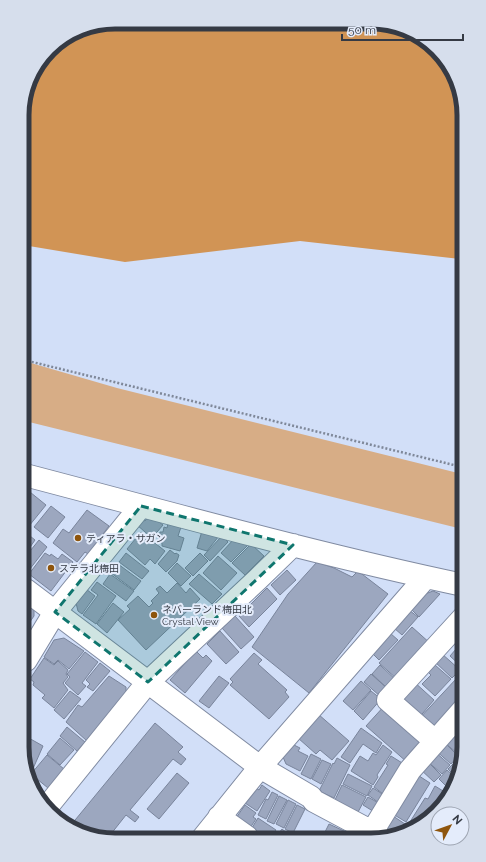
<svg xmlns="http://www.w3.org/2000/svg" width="486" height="862" viewBox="0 0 486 862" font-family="Raleway,'Noto Sans JP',sans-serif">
	<rect width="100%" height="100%" fill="#d2dff8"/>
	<path fill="#d7ad86" d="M24,361L117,388L462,474V529L25,421Z"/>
	<path fill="#d19455" d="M115,22L389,24L432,45L459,85L460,259L300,241L125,262L29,246L24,242L23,103L32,73L53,45L79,29Z"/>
	<path fill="#9ca7bf" stroke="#79849b" d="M25,488L46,505L29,526L25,524Z
		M51,506L65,517L48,538L34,527Z
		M87,510L109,526L88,554L85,552L77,562L53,543L63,529L69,533Z
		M148,517L153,521L155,519L163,525L152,538L137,525L142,519L145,521Z
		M168,523L181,527L178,536L184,538L180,551L162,546V543L158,541L160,532H163L164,527L167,528Z
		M202,531L219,536L207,551L197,548Z
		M25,532L35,540L26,553Z
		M141,532L165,551L155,564L150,559L145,565L127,549Z
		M222,536L228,542L210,561L204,555Z
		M234,539L250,543L231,562L221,553Z
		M39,540L47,547L26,574V556Z
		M251,544L264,556L245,575L232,563Z
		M170,550L175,554L176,553L179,555L177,561L166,572L158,564Z
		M45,553L50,556L51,554L58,559L62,554L73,562L51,591L29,574Z
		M126,553L149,571L142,579L119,562Z
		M200,553L208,561L193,576L185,568Z
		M218,556L237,573L221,590L203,573Z
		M317,562L334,568L352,577L358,571L388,594L309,693L252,647L288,594Z
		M177,563L191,576L181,586L168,573Z
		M118,564L141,581L134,590L111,573Z
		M287,570L296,580L280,595L271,585Z
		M110,574L134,591L126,601L103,584Z
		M199,574L222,594L212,604L189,584Z
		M97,582L116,596L96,624L83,615L98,595L91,590Z
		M177,583L186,593L190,588L200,599L146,650L118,620L130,609L127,606L138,596L149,607L153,603L151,601L159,593L156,589L160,586L167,593Z
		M267,588L277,599L249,627L239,616Z
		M86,589L95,596L82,614L78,611L76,603Z
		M433,591L440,594L419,617L411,609L425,594Z
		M113,603L124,612L107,633L97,624Z
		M26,605L34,610V616L27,626L26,625Z
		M409,610L418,617L402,635L394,628Z
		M235,616L254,637L241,649L222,628Z
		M412,627L431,644L398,680L379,663Z
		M220,631L239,652L226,664L207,644Z
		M390,633L398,640L379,660L372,653Z
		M64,638L84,651L69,669L58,660L54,664L44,657L54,640Z
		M463,641V668L450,656Z
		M196,651L203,658L206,655L212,661L185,693L170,680Z
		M85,652L98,662L82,683L86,686L78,695L65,683L70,677L67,674Z
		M254,653L262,660L258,664L287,690L285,692L289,697L269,719L230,685L233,682L230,679Z
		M441,653L460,670L452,678L434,661Z
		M44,658L54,665L58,661L68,670L66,674L68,677L63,683L68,690L54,708L42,698L45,695L33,685L34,682L30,679Z
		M100,663L110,671L93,691L87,687L90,684L86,680Z
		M380,665L397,681L389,690L372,674Z
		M435,665L451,679L435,696L422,684L431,675L428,672Z
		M371,674L388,689L381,697L364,682Z
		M109,676L126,687V693L87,741L66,722L78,705L82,707Z
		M219,676L229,683L209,708L199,701Z
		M456,679L463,685V703L433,736L417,721Z
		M412,680L434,700L417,720L394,700Z
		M361,681L371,690L353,710L343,701Z
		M70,691L81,699L64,719L54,710Z
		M371,691L381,699L363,720L354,711Z
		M386,704L427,741L408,763L366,726Z
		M318,714L349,741L332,760L320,750L316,754L298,738Z
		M155,723L183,747L178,752L186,759L181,765L173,759L130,810L139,817L135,822L126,815L107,839H102L71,825Z
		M457,726L464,732V744L451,732Z
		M67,727L85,742L77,751L60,736Z
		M361,728L382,743L376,753L363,744L350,763L341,757Z
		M450,733L464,745V750L459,755L443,741Z
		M27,737L43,746L32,771L27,768V758L30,753L27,752Z
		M60,738L74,750L60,765L47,754Z
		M443,741L458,756L451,764L435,750Z
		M294,745L300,748L298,751L308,756L300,771L286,764L283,757Z
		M383,745L392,752L377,775L378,777L373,785L351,771L360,756L368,761L373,753L376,755Z
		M434,751L450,765L442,774L426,760Z
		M311,754L321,759L311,779L301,774Z
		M47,755L64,769L48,788L31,774Z
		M391,756L407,766L387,797L374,787L388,765L386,764Z
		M461,756L462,757L455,776L448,769Z
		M337,758L350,765L334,798L319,791L333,763L334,764Z
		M322,760L331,764L321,784L312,779Z
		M426,760L441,775L434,782L419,768Z
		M447,770L455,777L450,790L439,779Z
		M413,772L430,783L406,822L388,811Z
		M177,773L189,783L159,819L147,809Z
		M348,774L372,786L367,796L343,784Z
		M262,785L270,791L257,811L245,803L256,788L259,790Z
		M342,785L366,797L357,814L334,802Z
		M435,786L448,794L445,804L401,835H399L406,824L408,825L425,798L428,799Z
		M373,788L387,797L382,805L368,795Z
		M272,792L278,795L266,819L258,815L266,799L268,800Z
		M279,796L287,800L274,824L267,821Z
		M368,797L382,805L376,813L363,805Z
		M288,800L296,804L284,828L276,824Z
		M245,805L256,813L253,817L256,819L248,831L236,818Z
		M297,805L305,809L293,833L285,829Z
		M387,812L405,824L398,835L380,825Z
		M258,818L276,830L271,837H258L250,831Z
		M329,824L344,831L342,836H323Z
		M282,829L292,837H276Z"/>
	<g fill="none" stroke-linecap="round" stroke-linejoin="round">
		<g stroke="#808ba2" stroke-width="24">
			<path id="minor" d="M25,475C170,513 316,554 463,585
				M26,590L260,767L311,797L314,801L378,835
				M26,660L55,612L141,506
				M435,741L388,700L463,618
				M47,807L148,682L258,579L293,545
				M219,817L247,837
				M372,832L410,770L463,710
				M203,838L260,767L426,577"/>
		</g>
		<path stroke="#7f8899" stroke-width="2.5" stroke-dasharray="2 2" stroke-linecap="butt" d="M24,360L462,467"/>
		<use href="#minor" stroke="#fff" stroke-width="22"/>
	</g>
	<path fill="#0f766e" fill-opacity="0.2" stroke="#0f766e" stroke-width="3" stroke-dasharray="8 5" stroke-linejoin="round" d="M141,506L293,545L148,682L55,612Z"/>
	<g fill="#8e550d" stroke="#e4ecfb" stroke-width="1.5">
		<circle cx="78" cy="538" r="4"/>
		<circle cx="51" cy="568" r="4"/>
		<circle cx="154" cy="615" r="4"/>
	</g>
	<g text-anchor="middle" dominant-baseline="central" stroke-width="4" stroke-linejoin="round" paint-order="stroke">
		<g font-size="10" fill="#353a44" stroke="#e4ecfb" text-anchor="start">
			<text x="86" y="538">ティアラ・サガン</text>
			<text x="59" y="568">ステラ北梅田</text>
			<text x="162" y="609">ネバーランド梅田北<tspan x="162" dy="12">Crystal View</tspan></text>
		</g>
	</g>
	<path d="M0 0H486V862H0ZM115 29H371A86 86 0 0 1 457 115V747A86 86 0 0 1 371 833H115A86 86 0 0 1 29 747V115A86 86 0 0 1 115 29Z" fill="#d6deec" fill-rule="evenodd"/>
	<path fill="none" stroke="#353a44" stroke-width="5" d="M115 29H371A86 86 0 0 1 457 115V747A86 86 0 0 1 371 833H115A86 86 0 0 1 29 747V115A86 86 0 0 1 115 29Z"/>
	<g transform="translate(450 826) rotate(49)"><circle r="19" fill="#e4ecfb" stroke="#9ea5b2"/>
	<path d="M0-3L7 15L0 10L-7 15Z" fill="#8e550d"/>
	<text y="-6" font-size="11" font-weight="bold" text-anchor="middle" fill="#353a44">N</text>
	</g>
	<path d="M342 34v6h121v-6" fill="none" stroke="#353a44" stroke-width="2"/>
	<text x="348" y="34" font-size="12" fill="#353a44" stroke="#e4ecfb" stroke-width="3" paint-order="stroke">50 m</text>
</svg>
